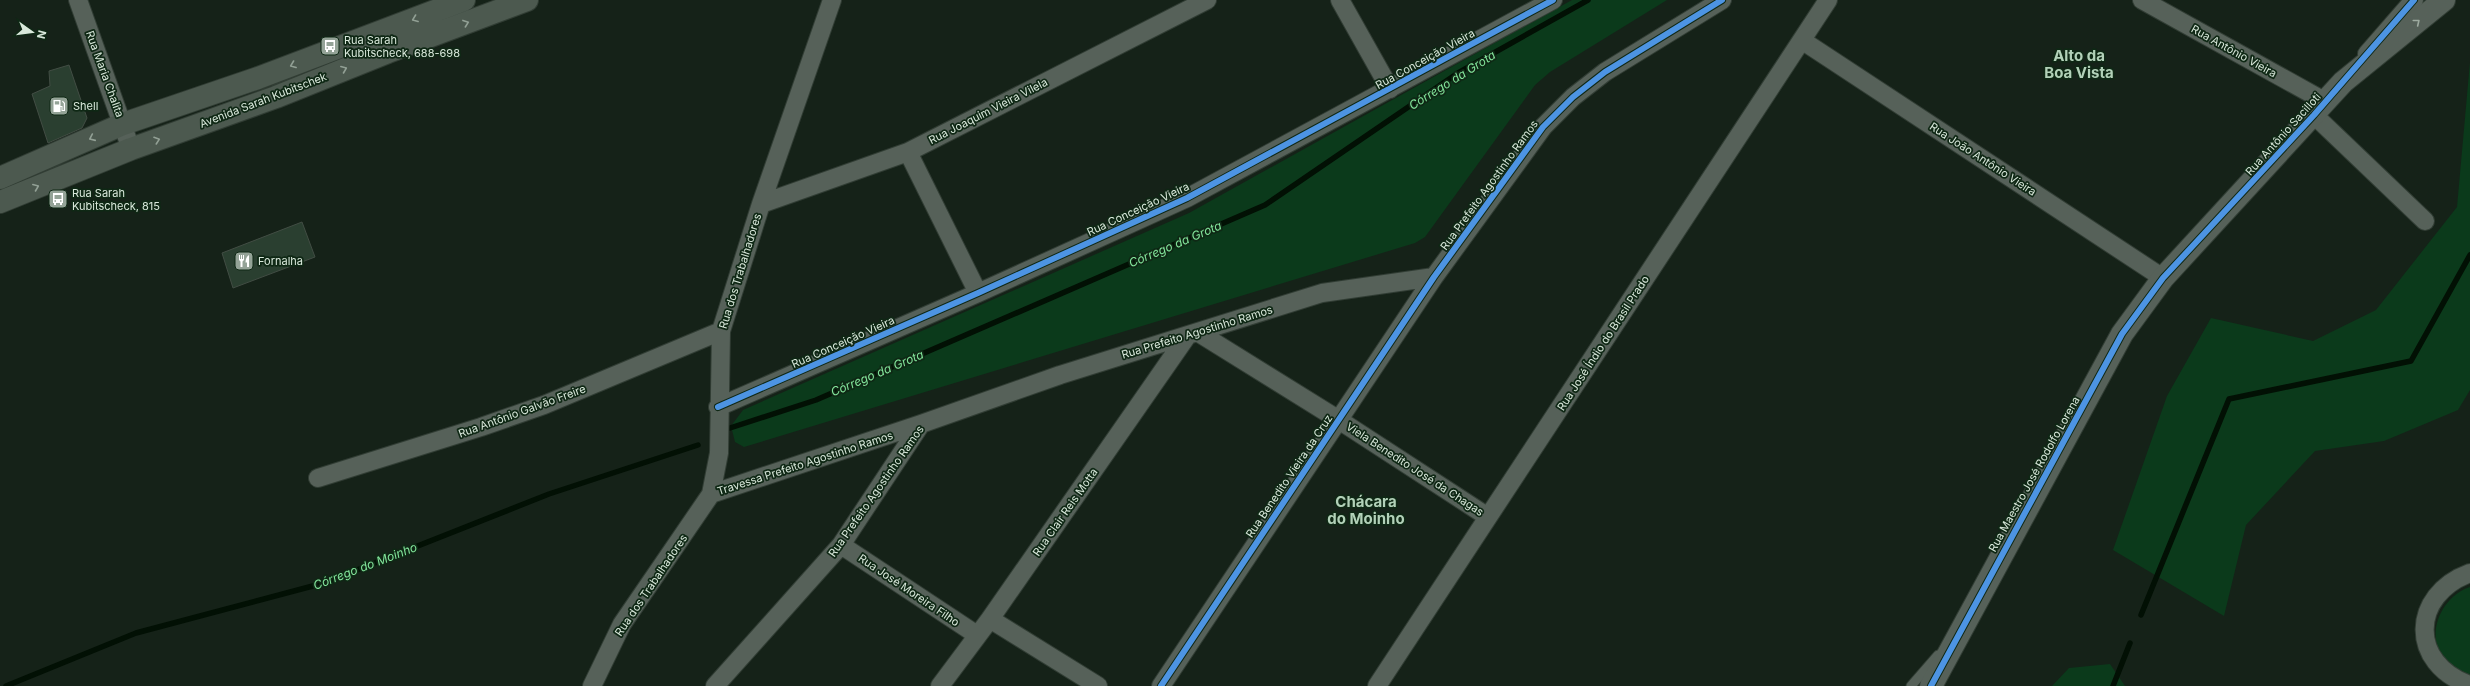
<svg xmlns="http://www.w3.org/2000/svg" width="2470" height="686" viewBox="0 0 2470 686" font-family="Inter,sans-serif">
	<rect width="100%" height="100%" fill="#152218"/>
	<path fill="#0b3a1b" d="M1572,0H1667L1550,72L1535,85L1425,237L1415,243L744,447L735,442L731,426L743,410L1189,213Z
		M2470,62V390L2458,410L2384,441L2315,451L2246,525L2224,616L2113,550L2167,396L2211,318L2313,341L2376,310L2457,207Z
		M2470,587V679C2462,673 2448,666 2443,658C2425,633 2442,596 2470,587Z
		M2110,664L2125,686H2052L2069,668Z"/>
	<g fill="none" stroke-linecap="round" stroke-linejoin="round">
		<path stroke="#021004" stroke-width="5.5" d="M730,428L816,400L1265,205L1458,73L1588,0
			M2141,615L2229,399L2411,361L2470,255
			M6,686L136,633L324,583L549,494L698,445
			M2113,686L2130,643"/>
	</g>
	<path fill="#2a3f30" stroke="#424d44" d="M69,65L87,118L82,128L48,143L32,94L50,86L49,71Z
		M302,222L315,257L233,288L222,253Z"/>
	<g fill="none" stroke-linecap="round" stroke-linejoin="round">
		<g stroke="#313d34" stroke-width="11">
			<path id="service" d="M1911,686L1938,655"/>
		</g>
		<g stroke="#313d34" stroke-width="20">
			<path id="minor" d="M78,0L131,149
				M1340,0L1390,89
				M2142,0L2326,102
				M1803,41L2163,278
				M2367,54L2414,0
				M2314,115L2425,221
				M908,152L978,293
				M761,204L908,152L1207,0
				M1199,333L1339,420L1488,517
				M718,407L978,293L1187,198L1553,0
				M318,478L481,427L544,405L721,331
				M711,494L921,424L1060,375L1322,293L1434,277
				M841,545L977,635
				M2470,573C2410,595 2409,664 2470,685
				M990,619L1098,686
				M592,686L622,624L711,494L719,453L721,331L761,204L832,0
				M715,686L841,545L921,424
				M940,686L990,619L1187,336
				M1161,686L1434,277L1543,127L1573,97L1605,72L1722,0
				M1377,686L1828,0"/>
		</g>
		<g stroke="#313d34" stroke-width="24">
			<path id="tertiary" d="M1931,686L2122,334L2163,278L2343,82L2444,0"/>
		</g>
		<g stroke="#313d34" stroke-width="24">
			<path id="secondary" d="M0,178L123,124L258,78L464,0
				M0,202L131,149L276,97L388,52L527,0"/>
		</g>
		<use href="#service" stroke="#566159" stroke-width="9"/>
		<use href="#minor" stroke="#566159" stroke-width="18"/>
		<use href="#tertiary" stroke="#566159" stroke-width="22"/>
		<use href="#secondary" stroke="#4c594f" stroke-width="22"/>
		<g stroke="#0f2815" stroke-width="8">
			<path id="cycleway" d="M718,407L978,293L1187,198L1553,0
				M1161,686L1434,277L1543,127L1573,97L1605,72L1722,0
				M1931,686L2122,334L2163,278L2314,115L2414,0"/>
		</g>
		<use href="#cycleway" stroke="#4d94e3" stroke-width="6"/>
	</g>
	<defs><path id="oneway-chevron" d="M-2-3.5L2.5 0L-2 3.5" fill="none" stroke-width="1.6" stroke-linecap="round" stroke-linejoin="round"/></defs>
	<g stroke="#92a095">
		<use href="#oneway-chevron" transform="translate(415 19) rotate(159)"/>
		<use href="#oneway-chevron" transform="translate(466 23) rotate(-20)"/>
		<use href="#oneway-chevron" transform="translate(293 65) rotate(159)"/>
		<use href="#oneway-chevron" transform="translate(344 69) rotate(-22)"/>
		<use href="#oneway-chevron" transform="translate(92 138) rotate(156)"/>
		<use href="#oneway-chevron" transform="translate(157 140) rotate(-19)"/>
		<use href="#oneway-chevron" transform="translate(36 187) rotate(-22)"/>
	</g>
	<use stroke="#9eaba0" href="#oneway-chevron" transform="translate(2417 22) rotate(-39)"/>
	<defs>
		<g id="bus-square" transform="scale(1)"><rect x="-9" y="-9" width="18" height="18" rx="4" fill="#94a397" stroke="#0f2815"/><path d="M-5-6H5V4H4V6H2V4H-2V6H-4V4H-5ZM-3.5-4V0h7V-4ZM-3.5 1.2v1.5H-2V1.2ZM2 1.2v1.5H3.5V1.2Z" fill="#fff"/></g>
		<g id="fuel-square" transform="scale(1)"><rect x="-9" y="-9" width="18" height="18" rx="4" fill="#94a397" stroke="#0f2815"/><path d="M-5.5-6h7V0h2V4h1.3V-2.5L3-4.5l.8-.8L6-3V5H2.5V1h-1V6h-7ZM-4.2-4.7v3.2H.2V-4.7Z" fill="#fff"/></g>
		<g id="restaurant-square" transform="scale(1)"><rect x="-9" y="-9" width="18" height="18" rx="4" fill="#94a397" stroke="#0f2815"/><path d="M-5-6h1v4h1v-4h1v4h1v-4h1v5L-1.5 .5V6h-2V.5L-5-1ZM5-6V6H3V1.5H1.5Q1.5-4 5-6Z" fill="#fff"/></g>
	</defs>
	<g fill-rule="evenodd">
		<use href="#bus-square" x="330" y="46"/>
		<use href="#fuel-square" x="59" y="106"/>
		<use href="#bus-square" x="58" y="199"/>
		<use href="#restaurant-square" x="244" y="261"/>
	</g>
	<g text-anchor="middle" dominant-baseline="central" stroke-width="3.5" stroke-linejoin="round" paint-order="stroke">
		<g font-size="11" fill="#d9e8db" stroke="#0f2815" text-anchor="start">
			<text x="344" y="40">Rua Sarah<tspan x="344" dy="13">Kubitscheck, 688-698</tspan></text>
			<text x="73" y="106">Shell</text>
			<text x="72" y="193">Rua Sarah<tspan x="72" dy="13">Kubitscheck, 815</tspan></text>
			<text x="258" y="261">Fornalha</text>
		</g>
		<g font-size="11" fill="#d9e8db" stroke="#0f2815">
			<text transform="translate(2234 51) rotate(29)">Rua Antônio Vieira</text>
			<text transform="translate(1425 59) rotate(-29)">Rua Conceição Vieira</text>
			<text transform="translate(105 74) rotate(70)">Rua Maria Chalita</text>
			<text transform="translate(263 100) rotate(-21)">Avenida Sarah Kubitschek</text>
			<text transform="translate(988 111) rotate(-27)">Rua Joaquim Vieira Vilela</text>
			<text transform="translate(2283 134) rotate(-48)">Rua Antônio Sacilloti</text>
			<text transform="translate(1983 159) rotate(33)">Rua João Antônio Vieira</text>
			<text transform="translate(1489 185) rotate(-54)">Rua Prefeito Agostinho Ramos</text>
			<text transform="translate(1138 209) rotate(-25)">Rua Conceição Vieira</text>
			<text transform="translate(740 271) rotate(-73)">Rua dos Trabalhadores</text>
			<text transform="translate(1197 332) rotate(-17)">Rua Prefeito Agostinho Ramos</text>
			<text transform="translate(843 342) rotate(-24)">Rua Conceição Vieira</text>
			<text transform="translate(1603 343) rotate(-57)">Rua José Índio do Brasil Prado</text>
			<text transform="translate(522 411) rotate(-20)">Rua Antônio Galvão Freire</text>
			<text transform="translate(805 463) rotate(-18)">Travessa Prefeito Agostinho Ramos</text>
			<text transform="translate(1415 469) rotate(33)">Viela Benedito José da Chagas</text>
			<text transform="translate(2034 474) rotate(-61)">Rua Maestro José Rodolfo Lorena</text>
			<text transform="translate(1289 476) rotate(-56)">Rua Benedito Vieira da Cruz</text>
			<text transform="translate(876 491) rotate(-55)">Rua Prefeito Agostinho Ramos</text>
			<text transform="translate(1065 512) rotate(-55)">Rua Clair Reis Motta</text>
			<text transform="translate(651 585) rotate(-56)">Rua dos Trabalhadores</text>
			<text transform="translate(909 590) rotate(34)">Rua José Moreira Filho</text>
		</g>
		<g font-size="12" font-style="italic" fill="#83e59b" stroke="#0f2815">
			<text transform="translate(1452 80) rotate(-32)">Córrego da Grota</text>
			<text transform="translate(1175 244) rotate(-23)">Córrego da Grota</text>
			<text transform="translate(877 373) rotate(-23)">Córrego da Grota</text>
			<text transform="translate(365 566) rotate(-21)">Córrego do Moinho</text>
		</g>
		<g font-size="15" font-weight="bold" fill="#b2d1b8" stroke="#0f2815">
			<text x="2079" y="55">Alto da<tspan x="2079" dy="17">Boa Vista</tspan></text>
			<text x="1366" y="501">Chácara<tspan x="1366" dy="17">do Moinho</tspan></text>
		</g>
	</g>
	<g transform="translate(32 32) rotate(104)" stroke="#0f2815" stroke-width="3" paint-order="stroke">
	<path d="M0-3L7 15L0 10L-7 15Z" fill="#d9e8db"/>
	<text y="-6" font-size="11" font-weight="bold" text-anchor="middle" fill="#d9e8db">N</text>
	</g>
</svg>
